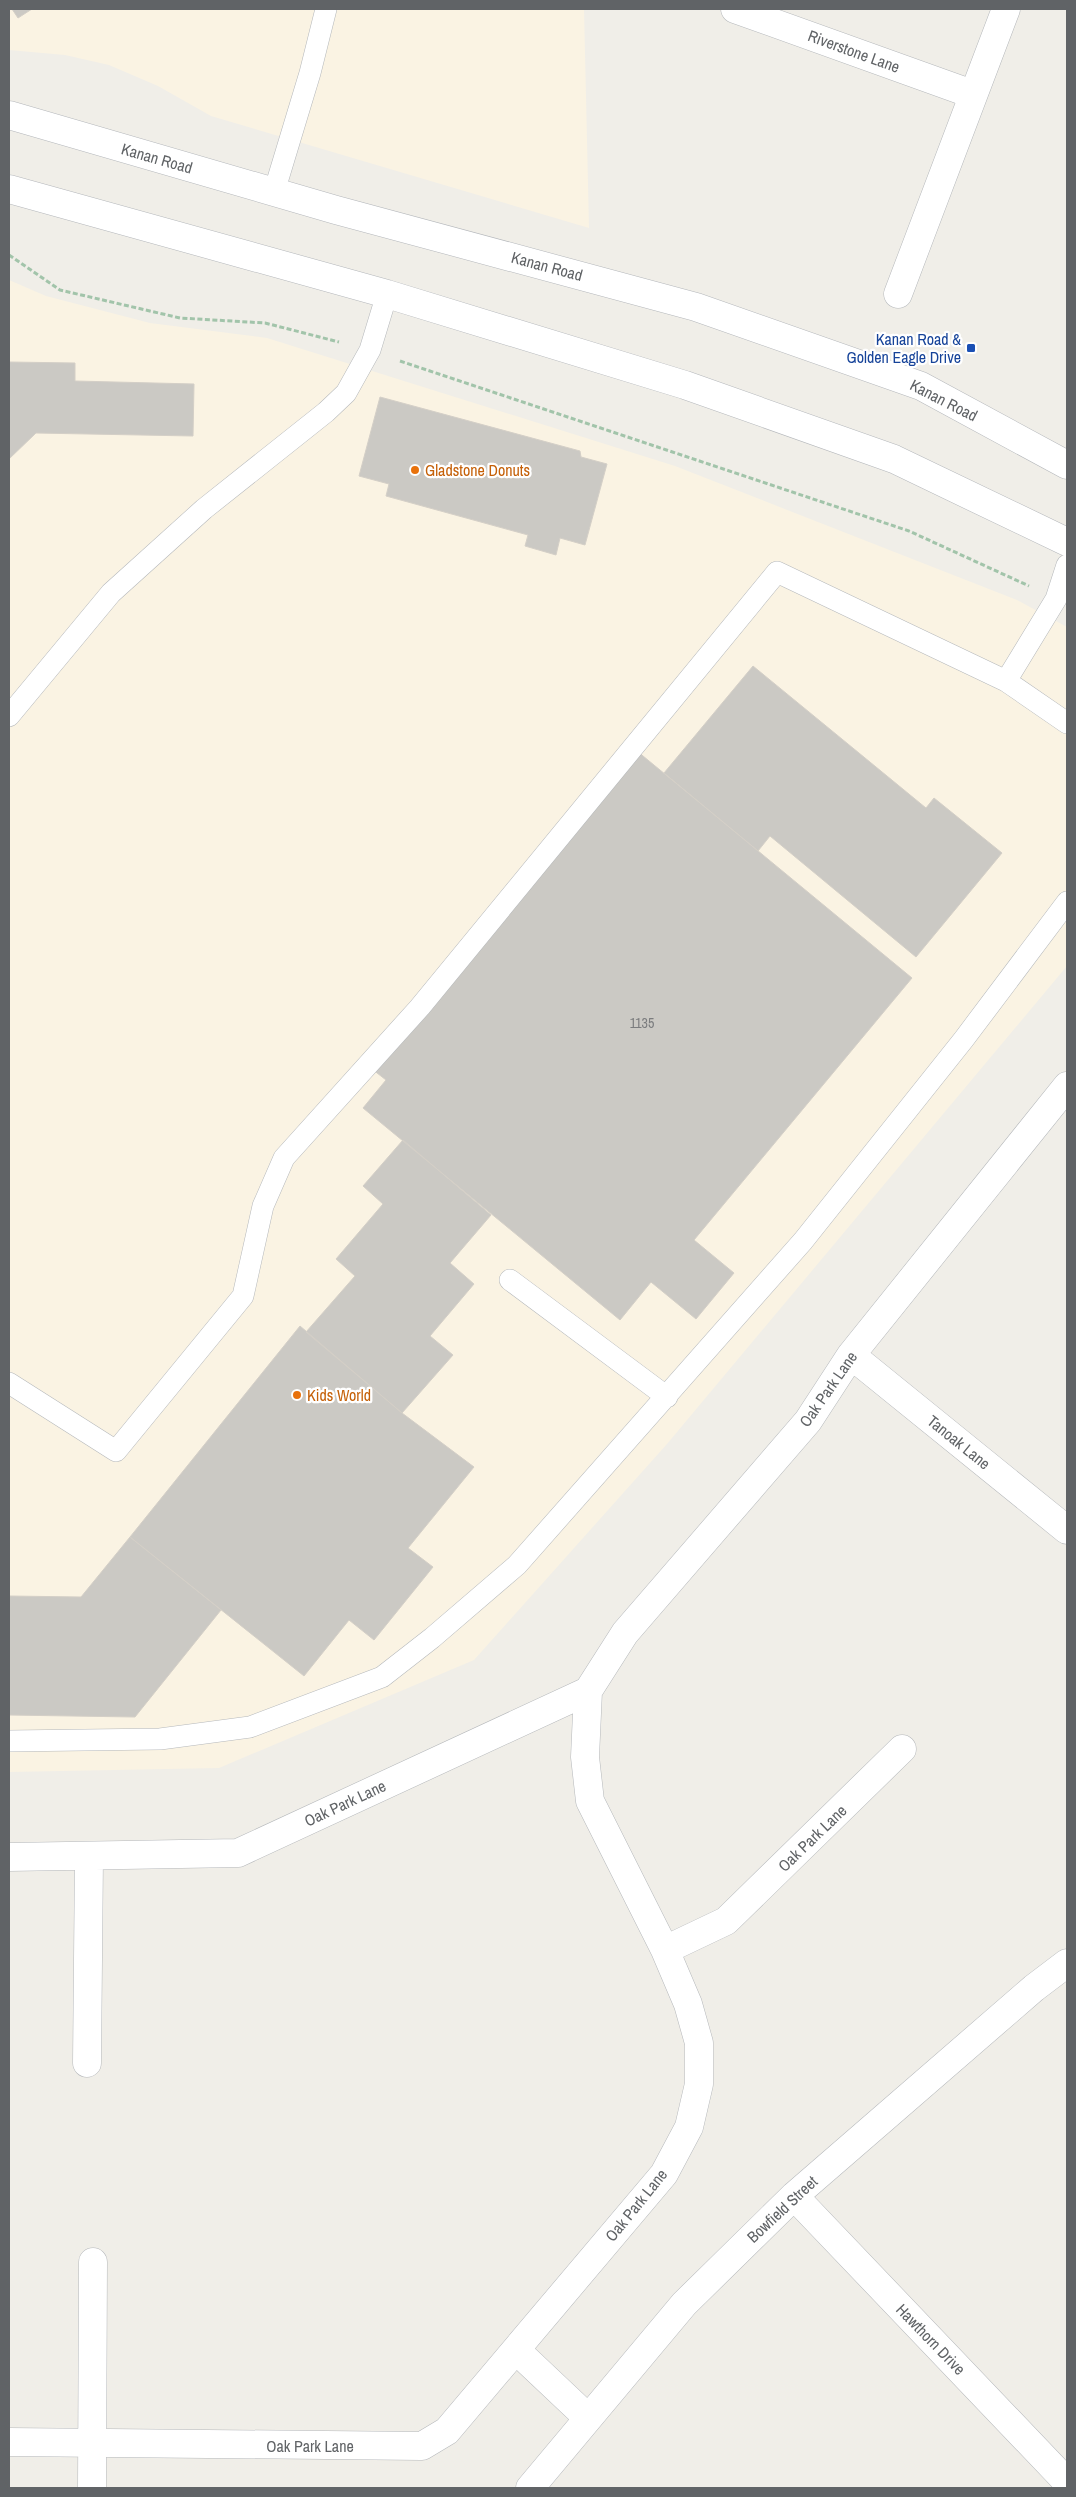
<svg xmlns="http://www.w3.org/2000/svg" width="1076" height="2497" viewBox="0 0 1076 2497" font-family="'Archivo Narrow',sans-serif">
	<rect width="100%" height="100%" fill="#f0eee8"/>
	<path fill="#faf3e3" d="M9,9H584L589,228L211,116L158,86L109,65L65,55L9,50Z
		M9,280L46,296L150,323L267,338L675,466L1017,600L1067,627V966L667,1444L474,1660L219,1768L9,1772Z"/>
	<path fill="#cbc9c4" stroke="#d4cfc7" d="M12,9H32L18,18Z
		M9,362L75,363V381L194,384L193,436L36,433L9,459Z
		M380,397L580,451L581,457L607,464L585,545L560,538L556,555L525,546L528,535L386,496L389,484L359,476Z
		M753,666L926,808L934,798L1002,853L916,957L770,836L758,851L664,773Z
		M637,751L912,978L694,1240L734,1273L696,1319L651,1282L620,1320L363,1108L386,1080L372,1069Z
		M403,1140L491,1215L450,1263L474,1284L430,1336L453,1355L402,1413L306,1332L355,1276L336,1259L383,1204L363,1186Z
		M300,1326L402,1413L474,1467L408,1548L433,1567L374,1640L349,1620L304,1676L130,1537Z
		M130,1537L221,1610L135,1717L9,1715V1596L81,1597Z"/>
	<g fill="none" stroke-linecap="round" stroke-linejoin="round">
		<g stroke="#b5b8bb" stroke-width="22">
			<path id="lane" d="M274,192L310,73L326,9
				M1006,681L1056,599L1067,565
				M9,716L111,593L204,509L326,412L346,393L370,350L387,294
				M510,1280L667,1397
				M9,1383L116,1451L243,1296L263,1206L284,1158L420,1007L777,572L1006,681L1067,723
				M9,1741L160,1739L250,1727L382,1677L432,1638L517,1565L803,1241L964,1039L1067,902"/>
		</g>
		<g stroke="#b5b8bb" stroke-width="29">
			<path id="street" d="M735,9L972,94
				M898,294L1006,9
				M851,1355L1067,1530
				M9,1857L238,1853L588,1691
				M665,1950L726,1921L902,1749
				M87,2063L89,1857
				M794,2196L1067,2482
				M516,2350L588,2418
				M9,2442L422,2446L447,2431L664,2174L689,2127L699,2084V2043L688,2004L665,1950L590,1801L585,1757L588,1691L625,1633L808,1421L851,1355L1067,1086
				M92,2488L93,2262
				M530,2488L684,2304L794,2196L1034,1988L1067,1963"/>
		</g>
		<g stroke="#b4b7bb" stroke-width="29">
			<path id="secondary" d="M9,115L336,210L696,307L921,386L1067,465
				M9,189L387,294L685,385L894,459L1067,542"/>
		</g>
		<path stroke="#a2c4aa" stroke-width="3" stroke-dasharray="5 2.5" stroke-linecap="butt" d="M9,255L60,290L180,318L265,323L339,342
			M400,361L909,531L1029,586"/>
		<use href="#lane" stroke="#fff" stroke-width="21"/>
		<use href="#street" stroke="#fff" stroke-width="28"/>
		<use href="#secondary" stroke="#fff" stroke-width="28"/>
	</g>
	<rect fill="#1a4fb4" stroke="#fff" stroke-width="2" x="966" y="343" width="10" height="10" rx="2.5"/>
	<g fill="#e8710a" stroke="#fff" stroke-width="2">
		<circle cx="415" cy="470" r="5"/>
		<circle cx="297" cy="1395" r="5"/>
	</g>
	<g text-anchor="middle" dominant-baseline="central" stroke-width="4.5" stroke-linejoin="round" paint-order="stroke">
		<g font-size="14" fill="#7b7c7e">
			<text x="642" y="1023">1135</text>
		</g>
		<g font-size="16" fill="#606366" stroke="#fff">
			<text transform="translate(854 51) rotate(20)">Riverstone Lane</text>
			<text transform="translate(157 158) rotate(16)">Kanan Road</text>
			<text transform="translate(547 266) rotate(15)">Kanan Road</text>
			<text transform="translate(944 400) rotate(27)">Kanan Road</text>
			<text transform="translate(828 1389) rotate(-55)">Oak Park Lane</text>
			<text transform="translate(959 1442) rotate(39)">Tanoak Lane</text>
			<text transform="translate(345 1803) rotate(-25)">Oak Park Lane</text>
			<text transform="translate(812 1838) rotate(-44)">Oak Park Lane</text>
			<text transform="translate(636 2205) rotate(-51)">Oak Park Lane</text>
			<text transform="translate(782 2209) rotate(-43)">Bowfield Street</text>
			<text transform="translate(931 2339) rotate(46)">Hawthorn Drive</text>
			<text x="310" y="2446">Oak Park Lane</text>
		</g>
		<g font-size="16" fill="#164399" stroke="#fff" text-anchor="end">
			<text x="961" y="339">Kanan Road &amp;<tspan x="961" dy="18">Golden Eagle Drive</tspan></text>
		</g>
		<g font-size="16" fill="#c56008" stroke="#fff" text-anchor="start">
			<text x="425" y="470">Gladstone Donuts</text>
			<text x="307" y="1395">Kids World</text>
		</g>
	</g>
	<rect width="1076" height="2497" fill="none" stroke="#606366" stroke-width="20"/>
</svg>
